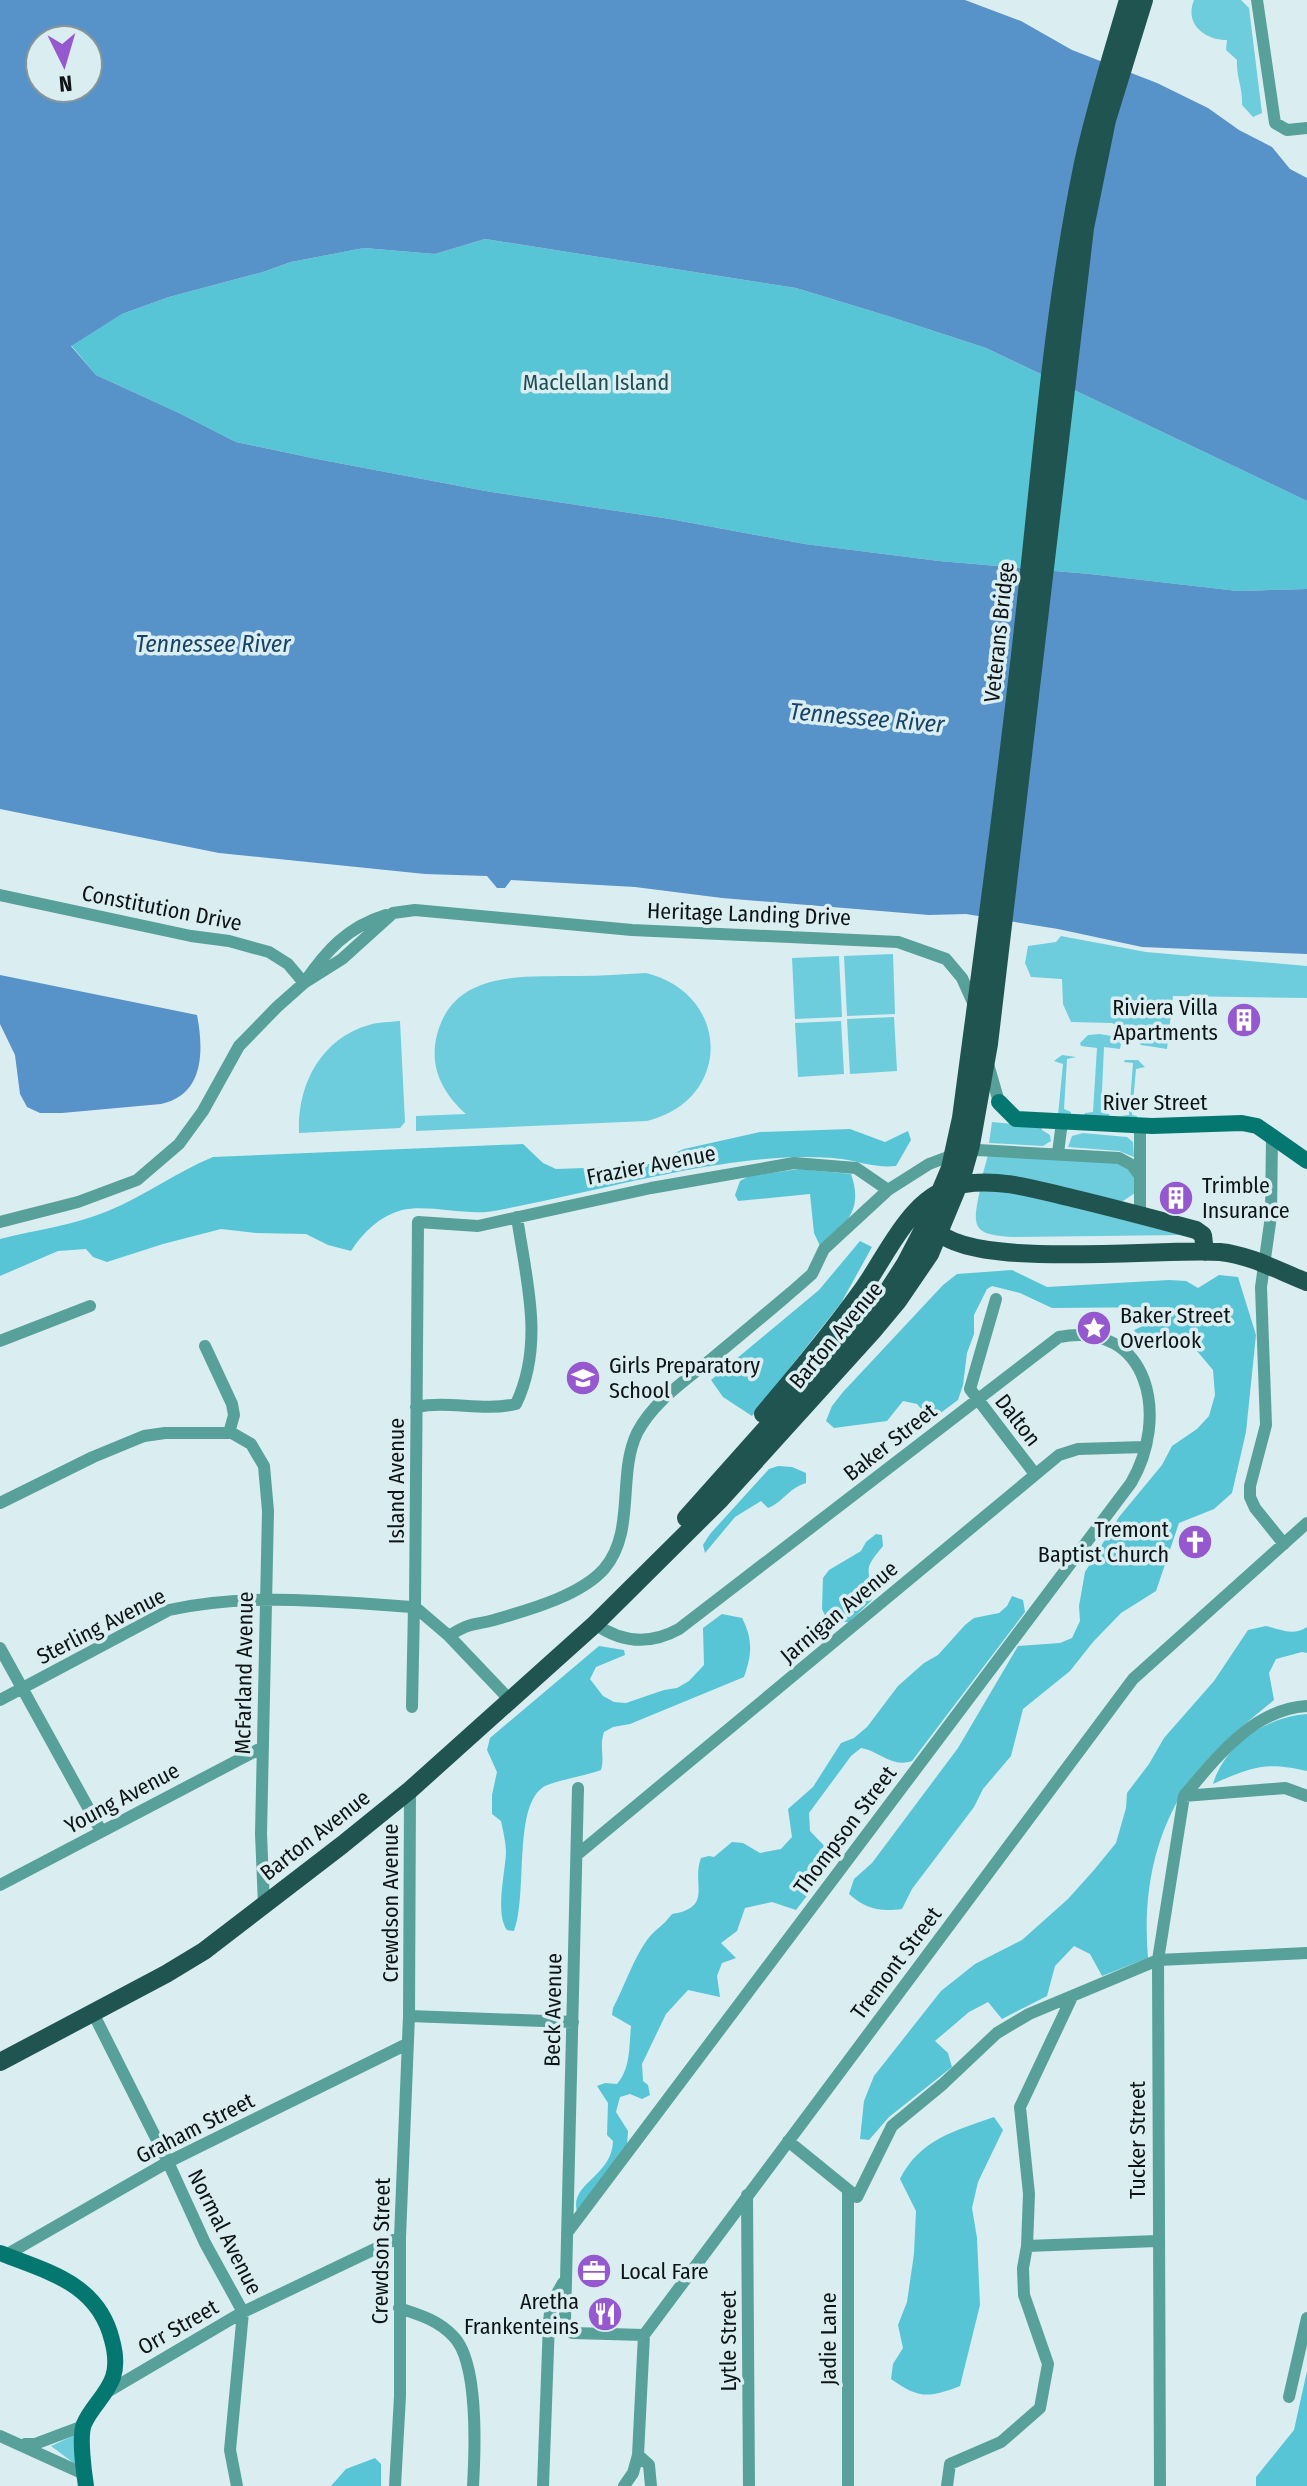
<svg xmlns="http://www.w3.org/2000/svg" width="1307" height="2486" viewBox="0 0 1307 2486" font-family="'Fira Sans Condensed',sans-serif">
	<rect width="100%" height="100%" fill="#daedf0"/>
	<path fill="#6dcddc" d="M1194,0H1241L1249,8L1262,113L1253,117L1242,105C1243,89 1236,76 1237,60L1226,50L1227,40C1205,40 1184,24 1194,0Z
		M1061,936L1146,952L1307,966V998L1173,996L1167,1049L1141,1045L1133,1035L1112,1023L1071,1022L1063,1004L1062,979L1031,977L1025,963L1028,946L1056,942Z
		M893,954L895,1014L847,1016L844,956Z
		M839,956L842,1017L795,1019L792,958Z
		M646,973C731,994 733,1100 647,1121L416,1131V1116L466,1114C444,1094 430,1070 436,1039C451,969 523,977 578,976C601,976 623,974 646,973Z
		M894,1017L897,1071L850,1074L847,1019Z
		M400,1021L405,1122L400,1128L299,1133C297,1086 320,1039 369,1025C378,1022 390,1022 400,1021Z
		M841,1021L844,1074L798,1077L795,1023Z
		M1100,1034L1111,1036L1121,1044L1120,1049L1104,1047L1101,1112L1109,1114L1110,1119L1084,1115L1085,1113L1093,1112L1097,1048L1081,1046L1080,1043L1088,1035Z
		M1062,1055L1076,1057L1067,1059L1064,1109L1071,1112V1116L1058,1115L1063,1064L1054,1061Z
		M1125,1060H1138L1145,1067L1136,1069L1132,1115L1137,1116V1119L1120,1116L1129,1115L1133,1063L1124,1062Z
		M992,1122L1042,1127V1130L1050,1135L1051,1141L1043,1146L989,1143Z
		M1083,1133L1127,1137L1133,1142L1134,1157L1119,1151L1068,1147L1072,1136Z
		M988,1155L1120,1163C1134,1169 1136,1180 1135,1193L1123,1201H1114L982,1177Z
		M980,1190L1019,1192L1181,1235L1013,1237C972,1235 972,1227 980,1190Z
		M75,2435L78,2462L75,2464L51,2446Z"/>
	<path fill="#57c5d5" d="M485,239L796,288L891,317L986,348L1307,501V589L1238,591L1090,574L939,561L805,544L670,519L491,492L317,459L236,442L179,413L96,375L71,345L122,314L169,297L263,272L291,262L364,248L435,254Z
		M850,1129L885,1142L908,1131L911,1140L896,1166C876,1168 861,1162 842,1159C826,1157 809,1157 793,1157C692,1162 593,1193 494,1211C466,1216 428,1204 402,1210C380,1216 363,1232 351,1251L328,1245L306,1234L256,1233L221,1229L163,1244L107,1262L93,1257L86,1249L58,1251L0,1276V1239C35,1230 75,1225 108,1211C145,1196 176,1172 213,1157L523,1144L543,1163L556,1169L644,1166L684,1149L760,1132Z
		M799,1169L851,1174C864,1211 845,1224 821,1248L814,1233L810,1194L738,1201L735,1195L740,1181L749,1176Z
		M860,1241L872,1247L841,1303L752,1416L723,1397L711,1380L819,1290Z
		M1012,1270L1047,1287L1169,1280L1186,1281L1198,1288L1219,1275L1238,1277L1256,1335L1246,1432L1232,1493L1214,1509L1179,1523L1156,1591L1121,1613L1093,1642L1070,1671L1023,1709L1011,1756L983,1789L974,1807L912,1889L902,1909C880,1912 866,1909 849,1894L854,1879L872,1863L958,1748L1018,1646L1060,1643L1072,1638L1080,1621L1079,1606L1085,1572L1119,1517L1162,1465L1172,1446L1197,1429L1209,1416L1215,1395L1213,1370L1186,1338C1168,1341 1145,1349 1134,1330L1154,1321L1170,1307L1052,1308L1020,1293L992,1286L987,1289L974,1315V1334L967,1353L963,1385L958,1400L931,1420L917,1404L903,1401L887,1421L834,1428L826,1421L832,1406L843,1392L943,1285L957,1274Z
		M778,1466L792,1467L806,1473V1483C787,1489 785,1501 768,1508L761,1501L735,1517L705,1553L703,1545L710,1534L769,1469Z
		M876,1534L882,1535L883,1546C866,1567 865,1567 875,1594L871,1601L849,1622H834L826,1618L822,1609L823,1578L829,1570L861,1551L866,1542Z
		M1012,1596L1023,1600L1025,1612L912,1761C892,1768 879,1751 861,1748L851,1756L809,1813L810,1831L832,1854L833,1862L796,1910L772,1902L745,1908L737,1931L721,1943L736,1958L722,1963L717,1976L720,1997L688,1990L666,2014L642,2064L643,2081L648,2085L650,2095L642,2099L630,2094L620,2097L616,2112L628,2131L627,2145L577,2212C569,2183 612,2177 613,2141L607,2135L608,2103L597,2086L605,2083L617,2084C631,2068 629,2046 631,2026L612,2015L613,2008C624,1988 637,1948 654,1932C661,1926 666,1922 672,1914C714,1907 691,1884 701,1858L709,1856L714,1857L732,1842L743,1843L760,1853L781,1849L792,1837L788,1809L813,1787L841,1743L854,1738L867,1727L898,1686L924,1663L938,1655L965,1625L974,1618L999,1613L1007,1606Z
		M722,1614L742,1618C753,1639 752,1655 744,1677L630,1724L613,1727L604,1732C599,1747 605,1756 601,1770C586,1776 551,1781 542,1788C513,1810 528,1895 514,1931L507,1930C495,1914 505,1873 506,1853C506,1842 503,1831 501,1821L492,1814V1795L497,1772L487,1750L490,1738L599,1646L624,1650L625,1655L596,1667L590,1679L603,1696L614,1702L626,1703L664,1690L677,1688L689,1681L704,1665L703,1628Z
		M1266,1626C1281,1630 1293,1636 1307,1627V1653L1302,1652L1276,1659L1269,1673L1274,1700C1249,1721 1222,1741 1201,1767C1156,1821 1142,1889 1148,1958L1102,1976L1090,1954L1074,1946L1055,1966L1047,1996L1002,2019L988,2002L969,2012L935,2041L948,2053L952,2067L889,2117L869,2140L860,2139L864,2101L874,2076L941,1991L975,1964L1022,1940L1068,1899L1094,1870L1116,1843L1126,1808L1127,1793L1149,1764L1164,1738L1214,1681L1248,1630Z
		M1307,1714V1771C1265,1761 1251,1767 1213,1784C1225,1744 1266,1717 1307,1714Z
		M994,2117L1003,2130L978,2182L972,2208L977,2238L980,2305L960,2386C929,2398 919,2399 891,2379L893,2364L903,2348L898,2325L907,2302L914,2254L916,2211L900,2179C920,2139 955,2131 994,2117Z
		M1307,2371V2486H1256V2477L1294,2430Z
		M375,2458L381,2464V2486H331L346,2469Z"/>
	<path fill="#5793c8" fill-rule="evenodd" d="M0,0H965L1021,21L1072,50L1157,83L1208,108L1239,130L1272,147L1290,169L1307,178V501L986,348L891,317L796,288L485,239L435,254L364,248L291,262L263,272L169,297L122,314L71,346L96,375L179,413L236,442L317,459L491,492L670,519L805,544L939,561L1090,574L1238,591L1307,589V954L1142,947L1058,929L966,914L929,915L722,898L635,887L511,880L505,888H497L487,876L425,874L219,853L0,809ZM40,40H88V88H40Z
		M0,975L197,1015C204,1051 204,1095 161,1104L62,1113H40L27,1107L20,1094L15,1055L0,1024Z"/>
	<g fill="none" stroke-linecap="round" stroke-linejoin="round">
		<path stroke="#58a09a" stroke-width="12" d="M1257,0L1275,123L1287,130L1307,128
			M0,895L191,936L229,941L269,952L288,964L304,983C326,951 347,927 386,915
			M988,1064L999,1102
			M1140,1126V1215
			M1272,1136L1271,1216L1261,1287L1266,1425L1250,1486V1497L1255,1508L1284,1544
			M1058,1153L1062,1122
			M0,1222L78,1202L137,1180L179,1144L203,1111L239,1046L277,1007L304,983L342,959L393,913L415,910L632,930L898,942L946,959L962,978L975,1007
			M996,1299L970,1389L1035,1474
			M0,1341L90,1306
			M205,1346L232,1404L234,1415L229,1433
			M416,1407C450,1400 481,1412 516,1404C545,1343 526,1280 517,1217
			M0,1503L93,1457L144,1436L165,1433H232L251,1444L264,1466L268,1511L261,1834L264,1905
			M449,1636C470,1622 472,1626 494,1620C528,1610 580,1596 604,1569C636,1532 617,1475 637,1433C654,1400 688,1379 715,1356C742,1334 769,1311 795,1289L812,1274L824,1249L888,1190L929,1164L953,1155L978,1150L1119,1158L1132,1165L1140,1176
			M0,1648L101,1831
			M0,1700L169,1610C248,1592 335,1602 415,1607
			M510,1700L449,1636L415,1607L418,1222L478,1226L651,1188L794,1163L856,1168L888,1190
			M412,1707L414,1606
			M578,1788L565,2321L572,2333L644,2335
			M1184,1796C1216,1758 1253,1709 1307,1706
			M1184,1796L1285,1788L1307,1796
			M578,1854L1059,1455L1078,1449L1144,1447
			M0,1885L263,1747
			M93,2013L168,2162L205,2243L243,2312L230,2450L237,2486
			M409,2016L573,2022
			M788,2141L857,2197L892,2126L943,2084L997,2033L1029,2014L1158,1960L1307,1953
			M747,2195L749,2486
			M567,2233L1131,1483C1169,1419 1151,1320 1059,1337L679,1629C650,1645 622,1643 595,1624
			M1027,2246L1157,2241
			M6,2255L168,2162L407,2044
			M399,2308C420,2315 438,2320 453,2336C479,2361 475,2452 473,2486
			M107,2392L243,2312L400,2237
			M1289,2397L1307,2318
			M0,2436L84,2474
			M25,2444H35L83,2426
			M638,2455L649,2465L651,2486
			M395,2486L400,2396V2237L409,2016L410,1790
			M543,2486L549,2322L551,2304L563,2283
			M624,2486L633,2473L638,2455L644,2335L1133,1679L1307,1523
			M848,2486V2191
			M947,2486L950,2464L1001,2442L1040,2408L1048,2364L1024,2295L1023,2268L1027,2246L1029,2194L1020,2107L1072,1997
			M1160,2486L1158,1960L1184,1796"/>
		<path stroke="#057771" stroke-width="16" d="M999,1102L1016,1119L1152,1126L1242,1123L1257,1126L1307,1161
			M0,2253C48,2272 98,2283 112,2340C115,2351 117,2365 113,2377C107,2395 91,2407 84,2424C79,2436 84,2473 86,2486"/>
		<path stroke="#205450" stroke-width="18" d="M934,1227C963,1272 1165,1247 1220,1252C1250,1255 1279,1271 1307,1282
			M763,1414C797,1374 831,1333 862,1290C889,1253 911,1192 964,1184C1000,1178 1038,1190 1072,1198C1114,1208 1155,1219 1196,1230L1203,1235L1205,1252
			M686,1518L885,1295L905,1264L929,1218L950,1168L961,1118C983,952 1006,786 1024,619C1041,467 1052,313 1083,163C1095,108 1112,54 1128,0
			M0,2062L166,1974L204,1951L342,1845L410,1790L595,1624L721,1499L873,1331L898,1301L930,1254L962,1177L971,1145L989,1044L1085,228L1107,120L1144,0"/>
	</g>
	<defs>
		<g id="building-disc" transform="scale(1.8)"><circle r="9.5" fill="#9658cf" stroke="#daedf0"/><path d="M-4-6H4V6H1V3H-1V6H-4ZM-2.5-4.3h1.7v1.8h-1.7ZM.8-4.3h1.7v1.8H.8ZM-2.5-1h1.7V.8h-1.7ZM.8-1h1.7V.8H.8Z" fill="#fff"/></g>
		<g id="sight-disc" transform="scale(1.8)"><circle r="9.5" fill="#9658cf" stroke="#daedf0"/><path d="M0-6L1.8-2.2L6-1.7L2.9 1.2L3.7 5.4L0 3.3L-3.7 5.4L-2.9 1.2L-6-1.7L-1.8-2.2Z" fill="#fff"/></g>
		<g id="school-disc" transform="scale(1.8)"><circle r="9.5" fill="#9658cf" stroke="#daedf0"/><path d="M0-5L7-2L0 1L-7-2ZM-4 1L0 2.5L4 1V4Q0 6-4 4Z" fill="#fff"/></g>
		<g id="church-disc" transform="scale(1.8)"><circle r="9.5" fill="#9658cf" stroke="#daedf0"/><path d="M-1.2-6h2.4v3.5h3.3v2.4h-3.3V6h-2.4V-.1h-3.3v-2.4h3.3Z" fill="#fff"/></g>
		<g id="office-disc" transform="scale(1.8)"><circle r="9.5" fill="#9658cf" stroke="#daedf0"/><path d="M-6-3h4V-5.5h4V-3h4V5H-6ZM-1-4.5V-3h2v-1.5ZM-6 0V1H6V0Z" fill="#fff"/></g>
		<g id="restaurant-disc" transform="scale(1.8)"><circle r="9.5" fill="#9658cf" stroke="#daedf0"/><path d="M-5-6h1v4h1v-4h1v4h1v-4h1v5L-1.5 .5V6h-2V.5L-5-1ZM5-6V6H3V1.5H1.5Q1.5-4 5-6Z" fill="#fff"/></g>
	</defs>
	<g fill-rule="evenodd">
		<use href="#building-disc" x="1244" y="1020"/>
		<use href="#building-disc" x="1176" y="1198"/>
		<use href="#sight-disc" x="1094" y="1328"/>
		<use href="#school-disc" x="583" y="1378"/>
		<use href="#church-disc" x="1195" y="1542"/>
		<use href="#office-disc" x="594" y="2271"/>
		<use href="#restaurant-disc" x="605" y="2314"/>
	</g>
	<g text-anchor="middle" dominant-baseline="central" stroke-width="7" stroke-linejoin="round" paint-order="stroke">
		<g font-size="22" fill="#1e4e55" stroke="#daedf0">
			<text x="596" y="382">Maclellan Island</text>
		</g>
		<g font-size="22" fill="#0e1415" stroke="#daedf0">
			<text transform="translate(999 632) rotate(-84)">Veterans Bridge</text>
			<text transform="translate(162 908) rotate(11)">Constitution Drive</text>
			<text transform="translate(749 914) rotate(2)">Heritage Landing Drive</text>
			<text x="1155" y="1102">River Street</text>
			<text transform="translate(651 1165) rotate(-11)">Frazier Avenue</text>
			<text transform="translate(836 1335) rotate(-50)">Barton Avenue</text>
			<text transform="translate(1018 1420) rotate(52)">Dalton</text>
			<text transform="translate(890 1442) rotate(-38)">Baker Street</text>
			<text transform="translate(396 1481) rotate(-90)">Island Avenue</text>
			<text transform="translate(839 1612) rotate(-40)">Jarnigan Avenue</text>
			<text transform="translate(101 1626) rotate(-27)">Sterling Avenue</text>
			<text transform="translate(244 1673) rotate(-89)">McFarland Avenue</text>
			<text transform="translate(122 1798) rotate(-28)">Young Avenue</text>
			<text transform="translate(845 1830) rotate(-53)">Thompson Street</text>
			<text transform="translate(315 1835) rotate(-38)">Barton Avenue</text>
			<text transform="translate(390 1903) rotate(-90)">Crewdson Avenue</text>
			<text transform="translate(896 1963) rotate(-53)">Tremont Street</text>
			<text transform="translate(553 2010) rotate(-89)">Beck Avenue</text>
			<text transform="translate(195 2128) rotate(-27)">Graham Street</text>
			<text transform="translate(1137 2140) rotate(-90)">Tucker Street</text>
			<text transform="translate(225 2232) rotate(63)">Normal Avenue</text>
			<text transform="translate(381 2251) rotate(-89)">Crewdson Street</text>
			<text transform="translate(178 2327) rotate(-30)">Orr Street</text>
			<text transform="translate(828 2339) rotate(-90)">Jadie Lane</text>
			<text transform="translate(728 2341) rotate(-90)">Lytle Street</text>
		</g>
		<g font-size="22" fill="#0e1415" stroke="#daedf0" text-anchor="start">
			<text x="1218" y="1007" text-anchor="end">Riviera Villa<tspan x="1218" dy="25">Apartments</tspan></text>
			<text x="1202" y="1185">Trimble<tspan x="1202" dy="25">Insurance</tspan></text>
			<text x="1120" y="1315">Baker Street<tspan x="1120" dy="25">Overlook</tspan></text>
			<text x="609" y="1365">Girls Preparatory<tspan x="609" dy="25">School</tspan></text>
			<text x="1169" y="1529" text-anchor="end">Tremont<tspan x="1169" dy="25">Baptist Church</tspan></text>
			<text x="620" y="2271">Local Fare</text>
			<text x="579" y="2301" text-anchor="end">Aretha<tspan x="579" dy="25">Frankenteins</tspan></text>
		</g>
		<g font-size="24" font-style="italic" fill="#174368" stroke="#daedf0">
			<text x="213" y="644">Tennessee River</text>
			<text transform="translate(867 718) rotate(5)">Tennessee River</text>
		</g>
	</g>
	<g transform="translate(64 64) rotate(175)"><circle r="38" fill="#daedf0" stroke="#889698" stroke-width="2"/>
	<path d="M0-6L14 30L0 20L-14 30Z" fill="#9658cf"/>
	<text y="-12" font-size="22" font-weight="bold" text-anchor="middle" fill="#0e1415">N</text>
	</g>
</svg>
